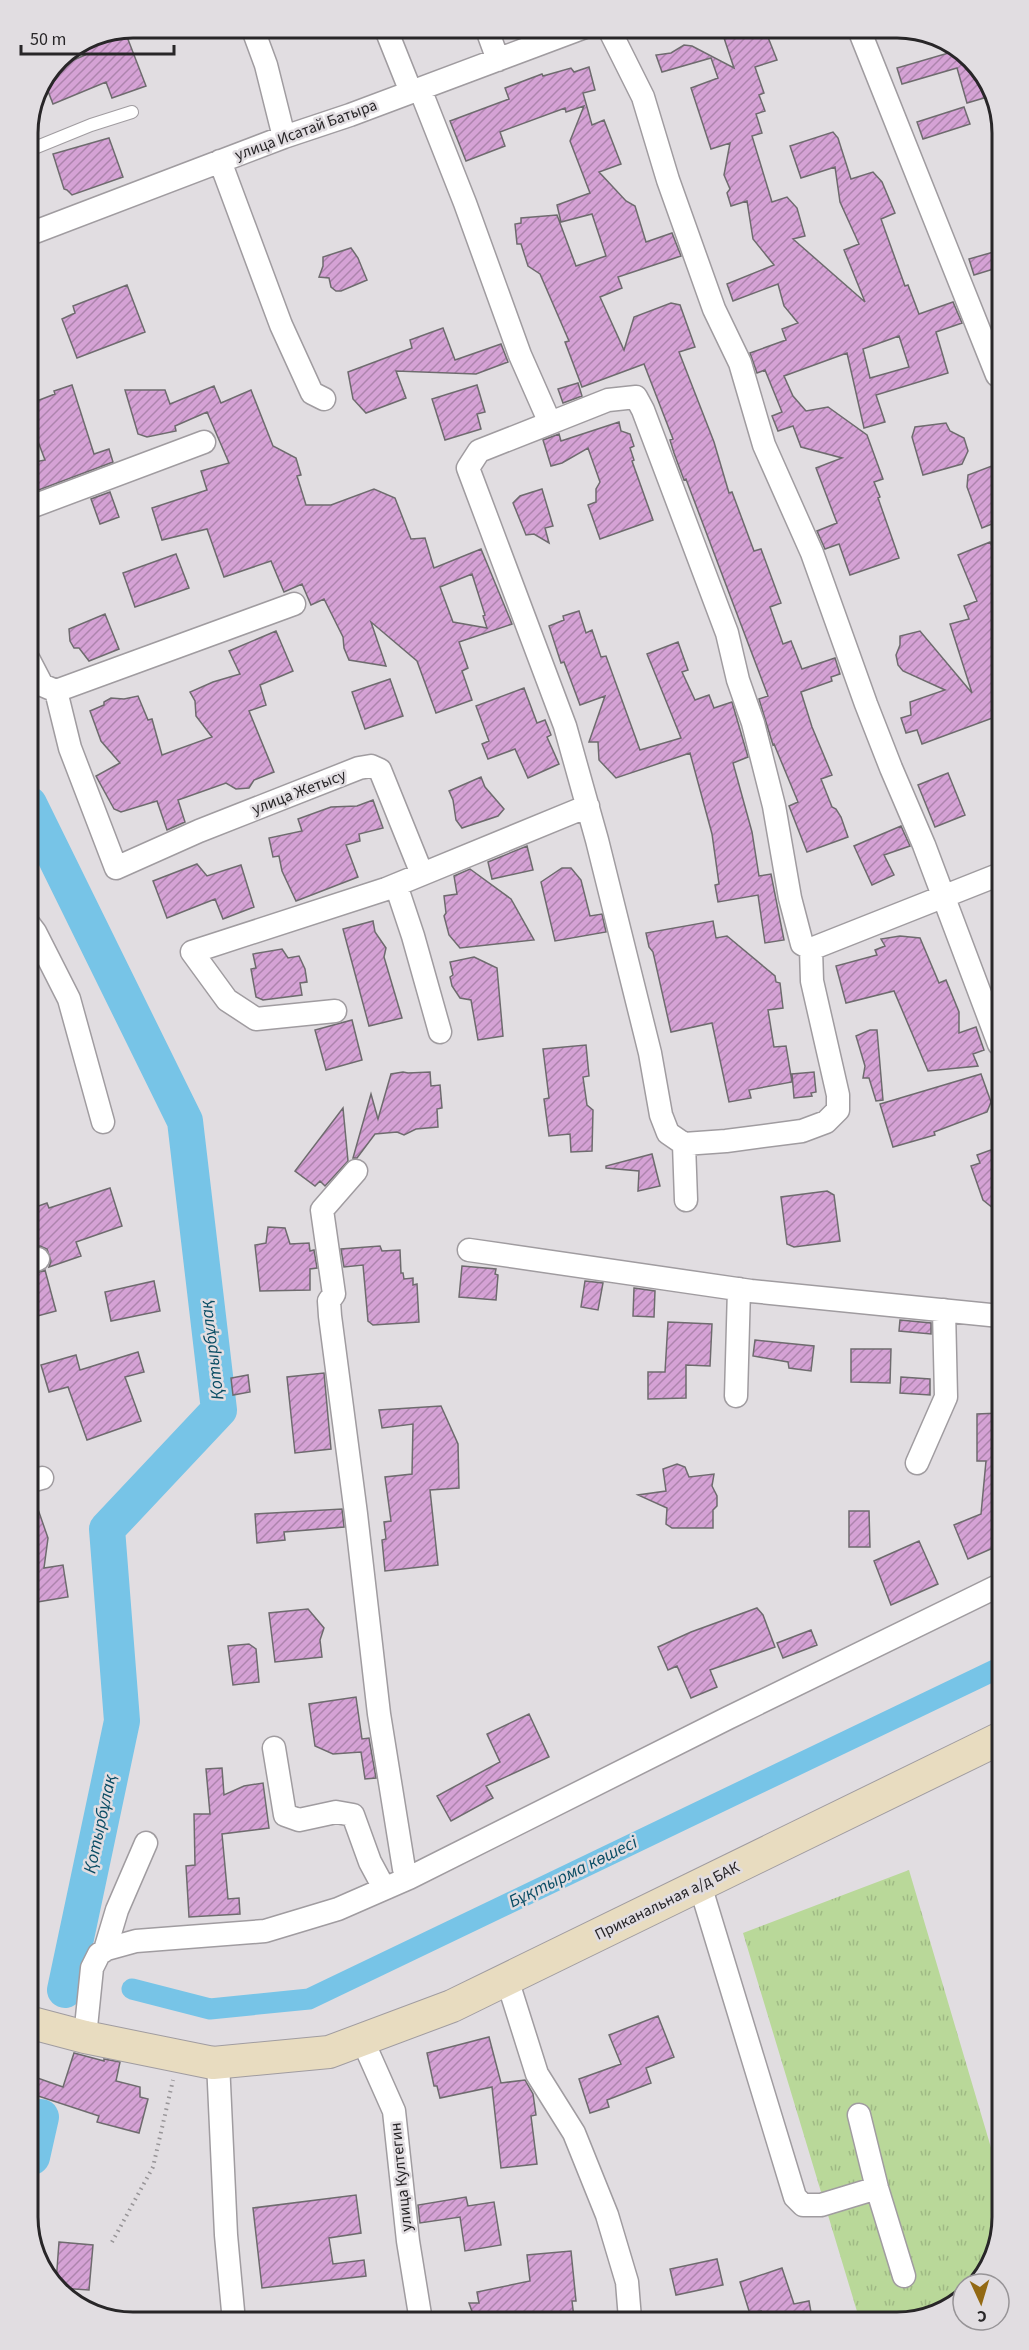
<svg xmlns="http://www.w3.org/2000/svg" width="1029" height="2350" viewBox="0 0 1029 2350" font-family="'Source Sans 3',sans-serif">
	<defs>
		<pattern id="grass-tufts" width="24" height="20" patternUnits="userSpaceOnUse" patternTransform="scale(1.5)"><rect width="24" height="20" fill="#b9d899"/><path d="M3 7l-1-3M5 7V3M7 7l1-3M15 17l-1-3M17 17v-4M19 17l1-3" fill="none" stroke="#9fb984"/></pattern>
		<pattern id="building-hatch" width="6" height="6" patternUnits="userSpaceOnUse" patternTransform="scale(1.5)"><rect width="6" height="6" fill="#d5a2d5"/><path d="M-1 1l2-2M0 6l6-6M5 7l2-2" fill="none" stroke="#ad84ad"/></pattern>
	</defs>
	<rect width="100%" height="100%" fill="#e1dde1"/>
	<path fill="url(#grass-tufts)" d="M909,1870L1002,2185V2217L980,2281L977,2284H963V2294L930,2317L859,2318L743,1933Z"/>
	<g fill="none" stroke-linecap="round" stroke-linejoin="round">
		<path stroke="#77c4e7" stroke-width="21" d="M132,1989L210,2009L309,1999L1001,1667"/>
		<path stroke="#77c4e7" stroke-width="36" d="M29,804L185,1121L219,1410L107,1529L122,1721L65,1990
			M32,2157L41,2117"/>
	</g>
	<path fill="url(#building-hatch)" stroke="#6e6b6e" stroke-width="1.5" fill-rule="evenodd" d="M735,27H764L777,60L755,67L764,93L759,95L765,111L756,114L762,133L752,136L772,202L787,197L797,208L805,236L793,239L865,302L844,250L859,244L840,202L835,167L801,178L790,146L833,132L838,138L851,179L873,172L882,182L895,213L881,219L905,286L908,285L919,314L953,302L962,323L936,332L948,373L876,395L885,422L864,428L847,353L784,376L793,396L806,411L828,407L867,435L883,479L874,482L880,497L878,498L899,558L850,575L839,544L825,549L817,531L837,523L816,468L842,458L801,447L793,426L778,431L772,416L782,412L765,370L757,373L750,353L786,340L782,329L798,323L784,306L778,284L733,301L727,284L774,265L753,239L747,201L731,206L727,193L730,189L724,175L730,143L711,149L691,88L718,78L711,58L662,72L656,55L671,53L684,45L692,46L734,68L722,32ZM899,336L909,367L870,378L863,349Z
		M124,29L146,86L112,98L106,82L53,104L46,86L53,69L85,55L80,43L93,35Z
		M950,45L961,49L994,95L967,103L957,68L902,84L897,68L952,52Z
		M589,67L595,90L583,93L592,125L604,120L621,164L599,172L626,201L635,206L646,242L672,233L681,256L618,277L622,288L600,297L624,350L634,317L671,303L680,305L695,347L679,352L714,442L729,493L732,492L754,551L761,549L781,603L770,607L783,644L791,641L802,669L835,658L840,674L831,677L832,681L801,692L812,727L832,775L821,779L832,807L836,809L841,817L848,837L807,852L789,806L798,802L774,744L773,745L759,699L768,696L686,479L684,480L674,453L670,440L673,439L644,364L582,387L565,342L569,341L540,274L528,266L521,244H517L515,224L521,223V218L557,215L576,266L606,256L592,214L561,222L557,205L590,193L570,141L584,106L566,112L565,108L500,132L505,146L466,161L450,121L509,99L505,88L542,74L543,76L571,68L574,72Z
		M964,107L970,124L923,139L917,122Z
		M109,138L123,177L72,195L67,190L64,189L53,154Z
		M351,248L358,258L367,280L341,291H336L331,287L329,278L319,277L323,266V257Z
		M997,251V268L974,275L969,259Z
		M127,285L145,332L77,358L62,319L75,313L73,306Z
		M443,328L455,360L501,344L508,362L476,374L396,371L406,398L366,413L353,399L348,372L412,348L410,340Z
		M578,383L582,396L563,403L558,389Z
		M72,385L94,454L109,449L113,462L28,494V447L35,462L45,460L31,423L35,421L29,404L55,394L54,391Z
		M477,385L485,412L477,414L481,429L445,440L432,399Z
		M214,386L221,403L251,390L273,446L296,458L301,475L297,476L306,505H331L374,489L395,498L411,539L425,538L434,568L481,549L512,624L459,642L468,668L462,671L472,700L436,713L417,661L371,622L386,666L349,660L344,648L343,637L324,599L311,605L302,584L284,592L271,561L224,577L207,529L162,540L152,508L207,490L201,471L229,463L207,412L175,426L176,431L147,437L138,434L125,390H165L170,404ZM472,574L485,615L483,616L487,628L453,622L440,587Z
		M619,422L621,431L630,434L634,446L630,448L634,460L632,461L653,520L600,539L588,505L596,502V489L600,482L588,448L562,463L551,466L543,440L559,434L561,441Z
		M946,423L950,431L964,438L968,451L962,464L923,475L912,437L915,427Z
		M997,464V522L982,528L967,487L968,475Z
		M542,489L553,526L545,528L549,543L534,534L526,535L513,503L520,496Z
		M110,492L119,517L100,524L91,499Z
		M990,542L998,560V716L922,744L917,730L906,733L901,718L911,715L910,702L945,690L903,671L898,665L896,655L900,645V636L920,631L972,693L950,624L969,619L964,606L977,601L958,555Z
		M176,554L189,588L135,607L123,573Z
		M579,611L586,633L592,630L601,657L606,656L640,750L681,738L647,654L678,642L688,670L682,672L695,700L709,695L714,708L732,702L748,757L733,763L752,832L759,876L771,874L784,940L765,943L758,895L718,902L715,885L719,884L712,834L690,753L616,778L599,760L598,742H589L605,696L580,705L564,662L561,663L549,626L564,620L563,616Z
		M105,614L119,649L89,661L79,648H74L70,641L69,629Z
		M276,631L293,671L260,685L266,705L249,711L274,772L254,780L249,788L236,789L226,783L178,800L185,822L167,830L157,801L121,812L114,809L96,776L120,763L101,741L90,711L104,705V702L111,698L124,699L138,696L148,720L152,719L162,755L212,737L196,716L195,701L190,692L213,682L240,674L229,651Z
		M390,679L403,716L365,729L352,692Z
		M524,688L537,723L545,720L551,735L547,737L559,764L528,778L515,749L488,759L482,744L489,741L476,706Z
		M948,773L965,815L935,827L918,785Z
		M481,777L485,787L504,809L498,816L462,828L456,820L453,800L449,791Z
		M373,800L383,828L359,834L360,841L346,845L358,877L296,901L282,871L279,856L273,857L269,838L302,831L298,819L331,807L357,806Z
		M901,826L910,846L884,855L894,875L872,885L854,846Z
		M527,846L533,870L492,879L488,862Z
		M197,864L207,876L241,865L254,907L223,919L215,899L167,918L153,881Z
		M562,868H571L581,880L590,916L602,914L606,932L555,941L541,882Z
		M470,869L511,899L534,940L460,948L449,935L444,916L446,913L444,896L457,894L454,876Z
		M373,921L375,932L386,948L384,957L402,1018L369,1026L343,929Z
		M713,921L716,938L727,936L775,976L776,982L780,983L783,1008L768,1010L774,1047L786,1046L792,1082L749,1090L751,1098L729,1102L712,1023L671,1032L653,952L649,947L646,933Z
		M900,936L920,938L939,983L946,980L959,1012V1033L976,1027L984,1050L973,1054L978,1066L928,1071L894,991L846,1003L836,966L877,955L875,950L885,946L881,939Z
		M282,949L288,958L299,956L305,969L307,982L300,983L302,995L263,1000L256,997L251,969L256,968L253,954Z
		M474,957L497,968L503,1036L478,1040L471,1000L460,998L452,986L450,977L453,975L450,962Z
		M352,1020L362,1060L326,1070L315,1030Z
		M870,1030H877L883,1100L876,1101L869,1078H863L865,1066L856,1036Z
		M586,1045L589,1076L583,1077L587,1105L593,1110L592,1151L571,1152L570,1134L549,1136L544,1099L549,1098L543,1049Z
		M403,1072L408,1073L430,1072L431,1086L440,1085L442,1108L437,1109L438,1127L416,1129L404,1135L397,1132L375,1134L357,1158H353L371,1094L378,1119L391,1074Z
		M814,1072L816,1092L811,1093L812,1096L794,1098L792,1074Z
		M981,1074L991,1102L987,1112L934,1132L935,1135L893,1147L880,1104Z
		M343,1108L348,1161L325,1186L320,1181L315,1186L295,1171Z
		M999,1147V1213L983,1200L971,1166L980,1163L977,1155Z
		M652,1154L660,1186L638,1191L639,1171L606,1168V1166Z
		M110,1188L122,1226L76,1242L81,1256L49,1267L51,1261L47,1249L40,1246L30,1248V1209L47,1203L49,1208Z
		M827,1191L834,1195L840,1241L794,1247L787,1244L781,1197Z
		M268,1227L285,1228L290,1244L309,1243L310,1251L314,1250L317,1268L310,1269V1290L260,1291L255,1245L266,1243Z
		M380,1246L382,1251L400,1250L401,1273H403L404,1279L413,1278V1285L417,1284L419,1322L373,1325L368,1321L363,1265L344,1267L341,1249Z
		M462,1266L496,1269L495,1274L498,1275L496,1300L459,1297Z
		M45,1270L56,1311L30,1318V1275Z
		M154,1281L160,1311L111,1321L105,1292Z
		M585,1281L603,1283L598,1310L581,1307Z
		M634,1288L655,1291L654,1317L633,1316Z
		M900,1320L931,1323V1334L899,1331Z
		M668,1322L712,1324L710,1366L686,1365V1398L648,1399V1372H665Z
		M755,1340L814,1346L811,1371L789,1368L788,1362L753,1356Z
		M851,1349H891L890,1383L851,1382Z
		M138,1352L144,1372L125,1377L141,1421L87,1440L68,1387L49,1392L41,1365L76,1355L80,1370Z
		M324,1373L331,1449L295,1453L287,1377Z
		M248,1375L250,1392L233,1395L231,1378Z
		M901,1377L930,1379V1395L900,1393Z
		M441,1406L458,1444L459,1488L430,1490L438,1565L385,1571L382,1540L386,1539L384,1522L391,1521L385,1477L412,1474L413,1424L382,1428L379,1410Z
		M1000,1413V1545L968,1559L954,1525L981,1514L986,1461H977V1414Z
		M677,1464L685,1467L689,1477L714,1474L712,1486L717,1496V1506L713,1510V1528H672L666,1524L667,1508L638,1495L666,1491L663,1469Z
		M31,1495H33L48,1538L44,1568L63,1565L68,1597L31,1603Z
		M342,1509L344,1527L284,1532L285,1540L257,1543L255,1514Z
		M849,1511H869L870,1547H849Z
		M919,1541L938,1584L891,1605L874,1561Z
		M757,1608L763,1615L775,1647L710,1670L717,1687L691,1698L677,1666L668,1670L658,1647L691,1632Z
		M308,1609L324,1628L320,1640L322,1657L275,1662L269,1613Z
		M811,1630L817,1645L783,1658L777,1643Z
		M249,1644L256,1649L259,1682L233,1685L228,1646Z
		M356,1697L362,1739L369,1738L376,1778L365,1779L361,1752L333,1754L315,1746L309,1704Z
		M529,1714L549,1757L486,1786L493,1798L451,1821L437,1796L500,1762L487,1734Z
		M222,1768L224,1795L244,1786L263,1783L269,1828L222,1834L228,1899L239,1898L240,1914L189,1917L186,1866L195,1865L194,1814H210L206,1769Z
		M658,2016L674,2057L646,2068L651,2083L607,2100L609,2107L590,2113L579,2079L621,2064L609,2035Z
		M489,2037L501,2083L525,2080L533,2094L536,2115L531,2116L537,2164L501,2168L492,2087L440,2098L437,2086H434L427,2053Z
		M74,2053L104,2061V2059L120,2062L116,2081L140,2087V2097L148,2099L139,2133L97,2122L99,2116L32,2094V2076L63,2087Z
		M356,2195L361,2233L329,2238L333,2264L364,2260L366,2276L262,2288L253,2208Z
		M466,2197L468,2206L494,2202L501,2245L465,2251L460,2217L420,2223L418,2205Z
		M59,2242L93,2245L89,2290L59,2288L56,2283Z
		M571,2251L576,2301H572L574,2318L478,2320L474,2317L469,2303H479L477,2292L530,2281L527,2255Z
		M717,2259L723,2285L676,2295L670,2269Z
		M782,2268L794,2304L809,2301L812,2318H761V2311L750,2314L740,2282Z"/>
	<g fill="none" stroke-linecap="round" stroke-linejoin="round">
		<g stroke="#a09ca0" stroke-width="14">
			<path id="service" d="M27,151L91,125L132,112"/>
		</g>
		<g stroke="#a09ca0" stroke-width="25">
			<path id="minor" d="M252,27L266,65L284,137
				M385,27L411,92
				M486,27L498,60
				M608,27L643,97L668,180L714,309L740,363L764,445L812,553L866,704L891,768L924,845L999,1044
				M858,27L997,375
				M420,89L465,203L520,355L550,423L608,400L636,397L643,410L727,633L738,680L753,723L774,806L790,898L802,944L811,949L812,981L838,1095V1110L826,1122L802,1131L726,1141L684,1144L668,1133L661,1115L650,1053L597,840L565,726L468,468L479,451L550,423
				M220,161L281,325L312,393L324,399
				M27,235L284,137L350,115L585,27
				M28,508L204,442
				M29,660L42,685L56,691L294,604
				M56,691L70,748L116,868L199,831L359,768L371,766L380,770L422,874
				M396,885L413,936L440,1032
				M29,924L35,932L69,999L103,1122
				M811,949L998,875
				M335,1011L256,1019L227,1000L192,952L386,889L588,806
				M684,1144L686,1200
				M356,1171L322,1210L334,1294L329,1301L330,1316L356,1514L379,1714L404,1869L409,1878
				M469,1250L751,1291L1000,1316
				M30,1262L38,1259
				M736,1396L739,1289
				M917,1463L946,1397L944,1310
				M31,1481L42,1478
				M274,1748L285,1815L299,1820L336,1812L353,1815L370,1862L384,1888
				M700,1885L795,2197L803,2205H821L877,2188
				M105,1950L117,1910L146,1843
				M507,1979L537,2074L574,2133L607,2215L627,2282L630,2319
				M85,2037L92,1968L99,1954L107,1949L136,1941L265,1931L338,1909L409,1878L728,1718L1000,1585
				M362,2039L394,2111L408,2241L421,2321
				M218,2062L226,2235L234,2322
				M859,2115L877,2188L904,2276"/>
		</g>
		<g stroke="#a09ca0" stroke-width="34">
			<path id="secondary" d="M32,2023L85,2037L213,2063L329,2052L452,2006L1001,1738"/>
		</g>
		<path stroke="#979497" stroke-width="4" stroke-dasharray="1.5 4.5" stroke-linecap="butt" d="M112,2242L153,2167L173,2080"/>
		<use href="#service" stroke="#fff" stroke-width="12"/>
		<use href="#minor" stroke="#fff" stroke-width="22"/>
		<use href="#secondary" stroke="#e8dcc0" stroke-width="32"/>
	</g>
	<g text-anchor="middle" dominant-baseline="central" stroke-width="5" stroke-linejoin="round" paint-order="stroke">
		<g font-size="16" fill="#282628" stroke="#e1dde1">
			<text transform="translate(306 130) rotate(-20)">улица Исатай Батыра</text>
			<text transform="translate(299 792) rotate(-21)">улица Жетысу</text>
			<text transform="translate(667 1901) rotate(-26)">Приканальная а/д БАК</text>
			<text transform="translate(401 2177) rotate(-96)">улица Култегин</text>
		</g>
		<g font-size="18" font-style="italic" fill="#094c64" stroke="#e1dde1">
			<text transform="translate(212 1350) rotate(-97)">Қотырбұлақ</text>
			<text transform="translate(100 1824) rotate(-78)">Қотырбұлақ</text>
			<text transform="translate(573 1872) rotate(-26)">Бұқтырма көшесі</text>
		</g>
	</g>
	<path d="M0 0H1029V2350H0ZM133 38H897A95 95 0 0 1 992 133V2217A95 95 0 0 1 897 2312H133A95 95 0 0 1 38 2217V133A95 95 0 0 1 133 38Z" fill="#e1dde1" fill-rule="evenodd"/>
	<path fill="none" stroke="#282628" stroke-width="3" d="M133 38H897A95 95 0 0 1 992 133V2217A95 95 0 0 1 897 2312H133A95 95 0 0 1 38 2217V133A95 95 0 0 1 133 38Z"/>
	<g transform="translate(981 2302) rotate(176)"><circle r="28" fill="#e1dde1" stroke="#979497" stroke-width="1.5"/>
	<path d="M0-4.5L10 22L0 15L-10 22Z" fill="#936913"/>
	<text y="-9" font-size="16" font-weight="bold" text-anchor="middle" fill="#282628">С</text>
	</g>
	<path d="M21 45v9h153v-9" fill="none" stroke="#282628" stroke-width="3"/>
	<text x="30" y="45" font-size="18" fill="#282628" stroke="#e1dde1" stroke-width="4.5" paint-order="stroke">50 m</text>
</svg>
